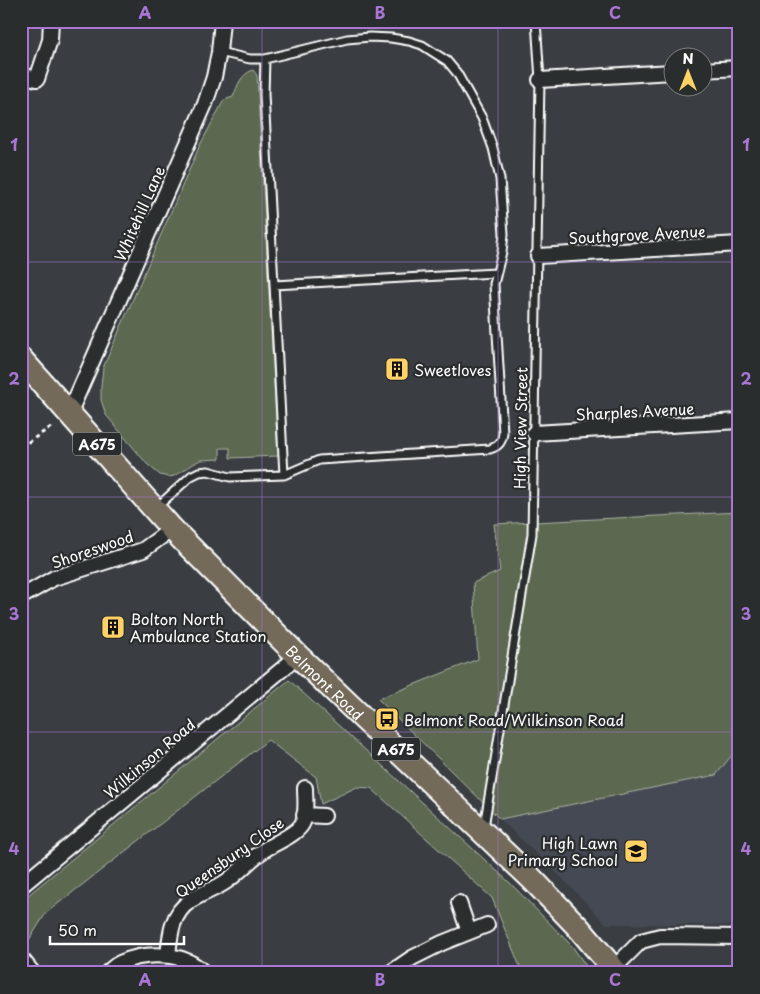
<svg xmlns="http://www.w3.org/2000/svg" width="760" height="994" viewBox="0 0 760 994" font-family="'Playpen Sans',sans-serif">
	<rect width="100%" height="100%" fill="#3a3e43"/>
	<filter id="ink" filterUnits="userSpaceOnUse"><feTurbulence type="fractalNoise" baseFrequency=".02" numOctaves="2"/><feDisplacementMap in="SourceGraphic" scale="10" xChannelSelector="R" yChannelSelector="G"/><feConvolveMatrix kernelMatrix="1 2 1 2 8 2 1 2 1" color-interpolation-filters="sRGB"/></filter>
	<g filter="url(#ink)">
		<path fill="#454a52" d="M739,746V925L606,924L566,882L500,819L716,775Z"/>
		<path fill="#5c684f" stroke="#aeb4a7" d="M253,70L257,75L278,456L230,458V448H220V459L200,460L174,476L169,477L160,475L147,464L106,415L101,400V385L103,368L200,145L224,100L233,97C238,85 240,75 253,70Z
			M739,512V746L716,775L500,819L378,699L478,659L473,583L500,571L494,524Z
			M289,680L509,882L572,946L591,973H527L521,969L492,898L371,788L357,787L321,804L316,777L268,740L46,913L29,940L21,933V901Z"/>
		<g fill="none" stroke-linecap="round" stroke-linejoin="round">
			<g stroke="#fff" stroke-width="11">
				<path id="service" d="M265,59L264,94L284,475
					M274,285L496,273
					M157,507L191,476L199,472L208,471L230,477L284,475L319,460L490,449C499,446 502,442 503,433L494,284L502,252L504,234L500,179L493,148L482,118L457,73L447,61L422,45L409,41L391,38L370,37L347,39L265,59H250L219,52
					M484,827L532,534L540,80L536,21"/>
			</g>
			<g stroke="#fff" stroke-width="18">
				<path id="minor" d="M702,70L739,68
					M21,75L37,79L50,40L51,21
					M540,80L672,72
					M538,256L739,244
					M69,414L205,104L214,77L219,52L222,21
					M534,433L739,421
					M21,597L54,578L143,550L172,529
					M304,815L324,816
					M21,886L298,656
					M459,903L469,932
					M168,956C170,936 171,914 190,901C202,893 216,889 227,881C242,870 253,856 269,847C279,841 299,833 303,822C307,812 305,798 305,788
					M21,958L33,973
					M614,968L641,941L660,936L739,937
					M107,973C111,970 115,965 120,963C145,952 184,951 204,973
					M390,973L412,958L442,943L487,925"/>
			</g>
			<g stroke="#fff" stroke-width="26">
				<g id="primary">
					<path id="s1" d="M21,359L172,529L298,656L531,878L578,927L617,973"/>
				</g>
			</g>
			<path stroke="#fff" stroke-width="3" stroke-dasharray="4 4" stroke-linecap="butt" d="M21,447L54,425"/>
			<use href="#service" stroke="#2a2d2e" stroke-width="7"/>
			<use href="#minor" stroke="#2a2d2e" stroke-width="14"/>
			<use href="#primary" stroke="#736b5a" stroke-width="22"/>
		</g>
	</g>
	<path fill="none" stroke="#a976d5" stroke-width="1" stroke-opacity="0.55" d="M262,21V973M498,21V973M21,262H739M21,497H739M21,732H739"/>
	<defs>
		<g id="building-square" transform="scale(1.25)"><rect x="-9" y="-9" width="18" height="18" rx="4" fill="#ffd166" stroke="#2a2d2e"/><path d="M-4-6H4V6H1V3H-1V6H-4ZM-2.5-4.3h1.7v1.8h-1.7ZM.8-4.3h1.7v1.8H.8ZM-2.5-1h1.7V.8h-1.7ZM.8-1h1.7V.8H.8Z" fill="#111"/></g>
		<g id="bus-square" transform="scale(1.25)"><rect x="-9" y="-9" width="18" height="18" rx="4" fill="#ffd166" stroke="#2a2d2e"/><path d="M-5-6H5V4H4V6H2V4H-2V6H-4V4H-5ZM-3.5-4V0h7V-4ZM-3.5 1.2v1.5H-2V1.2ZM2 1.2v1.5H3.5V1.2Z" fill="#111"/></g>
		<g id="school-square" transform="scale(1.25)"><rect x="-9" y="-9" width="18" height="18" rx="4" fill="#ffd166" stroke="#2a2d2e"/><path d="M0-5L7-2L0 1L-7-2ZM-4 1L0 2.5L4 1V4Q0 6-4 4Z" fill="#111"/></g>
	</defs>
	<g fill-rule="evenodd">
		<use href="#building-square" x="397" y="369"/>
		<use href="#building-square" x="113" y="627"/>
		<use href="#bus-square" x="387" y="719"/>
		<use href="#school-square" x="636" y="851"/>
	</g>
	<g text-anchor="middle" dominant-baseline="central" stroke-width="4.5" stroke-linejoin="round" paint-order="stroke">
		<g fill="#2a2d2e" stroke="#bfc0c0" stroke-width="1">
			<rect x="73" y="432.5" width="48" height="23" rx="4"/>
			<rect x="372" y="737.5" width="48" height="23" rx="4"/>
		</g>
		<g font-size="14" font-weight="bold" fill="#fff">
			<text x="97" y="444">A675</text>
			<text x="396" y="749">A675</text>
		</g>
		<g font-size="15" fill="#fff" stroke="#2a2d2e">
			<text transform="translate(139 213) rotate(-66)">Whitehill Lane</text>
			<text transform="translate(637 234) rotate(-3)">Southgrove Avenue</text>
			<text transform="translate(635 411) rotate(-3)">Sharples Avenue</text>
			<text transform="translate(520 428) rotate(-89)">High View Street</text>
			<text transform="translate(92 549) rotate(-19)">Shoreswood</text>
			<text stroke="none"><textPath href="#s1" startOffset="444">Belmont Road</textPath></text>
			<text transform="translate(149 758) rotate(-40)">Wilkinson Road</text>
			<text transform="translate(229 857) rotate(-35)">Queensbury Close</text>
		</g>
		<g font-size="15" fill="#fff" stroke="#2a2d2e" text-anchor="start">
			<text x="414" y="369">Sweetloves</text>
			<text x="130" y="618">Bolton North<tspan x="130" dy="17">Ambulance Station</tspan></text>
			<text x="404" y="719">Belmont Road/Wilkinson Road</text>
			<text x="618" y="842" text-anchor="end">High Lawn<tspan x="618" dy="17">Primary School</tspan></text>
		</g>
	</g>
	<rect width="760" height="994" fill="none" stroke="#2a2d2e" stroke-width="55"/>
	<g transform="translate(688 72)"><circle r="24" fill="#2a2d2e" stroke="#7f8182"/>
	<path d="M0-4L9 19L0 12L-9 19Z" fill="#ffd166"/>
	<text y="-8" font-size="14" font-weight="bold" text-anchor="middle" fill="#ffffff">N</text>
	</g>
	<path d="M50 936v8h134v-8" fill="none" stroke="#ffffff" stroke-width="2.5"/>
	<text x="58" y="936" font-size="15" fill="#ffffff" stroke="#2a2d2e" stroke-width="4" paint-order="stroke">50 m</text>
	<rect x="28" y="28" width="704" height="938" fill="none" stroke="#a976d5" stroke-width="2"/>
	<g font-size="16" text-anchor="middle" font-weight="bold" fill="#a976d5">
		<text x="145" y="19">A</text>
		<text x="380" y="19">B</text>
		<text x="615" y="19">C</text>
		<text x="14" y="151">1</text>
		<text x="746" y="151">1</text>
		<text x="14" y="385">2</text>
		<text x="746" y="385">2</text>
		<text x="14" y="620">3</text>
		<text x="746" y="620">3</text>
		<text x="14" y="855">4</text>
		<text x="746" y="855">4</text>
		<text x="145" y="986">A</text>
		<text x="380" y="986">B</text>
		<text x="615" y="986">C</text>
	</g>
</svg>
